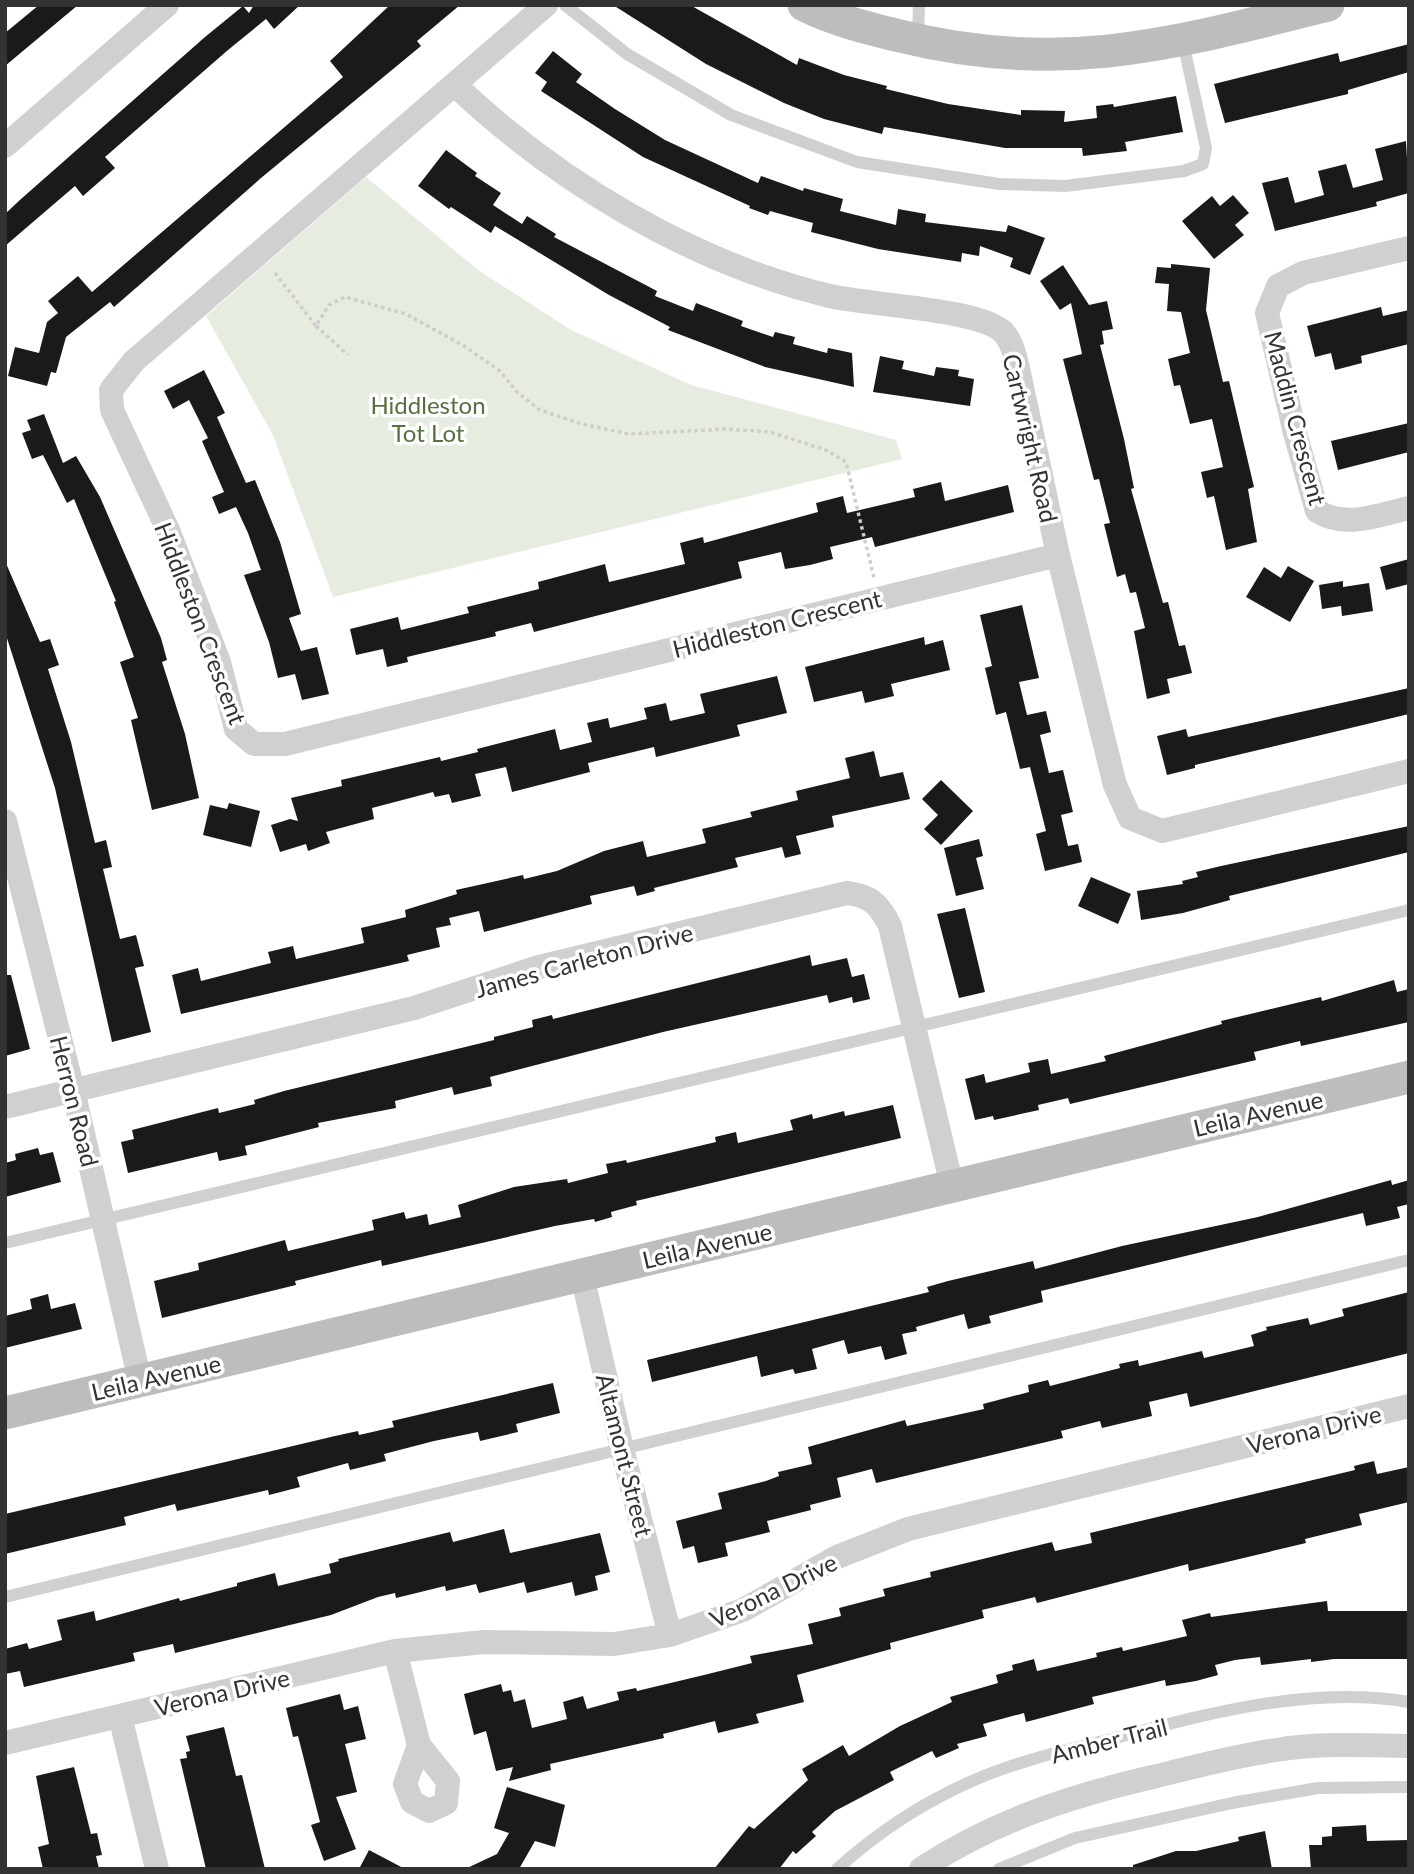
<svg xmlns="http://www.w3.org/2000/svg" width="1414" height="1874" viewBox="0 0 1414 1874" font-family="Lato,sans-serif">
	<rect width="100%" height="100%" fill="#fff"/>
	<path fill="#e6ecdf" d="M366,177L478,270L571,330L691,385L896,440L902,459L333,597L273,435L206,316Z"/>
	<path fill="#1a1a1a" d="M39,5H78L5,66V33Z
		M254,5H300L274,29L266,19L228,50L105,157L115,168L83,196L75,186L5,246V214L21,199L205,37L243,6L249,13Z
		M390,5H460L417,41L421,46L261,178L144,281L114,307L110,302L66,337L56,373L51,372L47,386L8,376L15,347L39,353L47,322L58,313L48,301L78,276L92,292L343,77L330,61Z
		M613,5H690L797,65L799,58L844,75L887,86L886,89L948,104L1021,115V110L1065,111L1064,122L1097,118L1096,106L1113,104L1114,107L1176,96L1183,132L1125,142L1127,151L1083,156L1082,148H1005L884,127L882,134L824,119L784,103L706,64Z
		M1409,44V72L1348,90V94L1225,123L1214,84L1338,53L1340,62Z
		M553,51L582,74L576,82L615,109L665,140L758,183L761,176L803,191L804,188L843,199L840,211L896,225L898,209L926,214L925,222L1006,232L1008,225L1045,238L1030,275L1010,267L1013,258L980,246L979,256L962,253L961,262L878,249L811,232L813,223L770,211L768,215L749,208L750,206L643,157L541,91L547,82L535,73Z
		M1406,141L1409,193L1376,202L1377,206L1275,231L1262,183L1288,177L1295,203L1324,195L1318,171L1346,164L1353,188L1383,180L1375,149Z
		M446,150L477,173L475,176L501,193L493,205L522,224L527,216L556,234L554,237L657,291L655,296L693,311L696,303L743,321L741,326L773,337L775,332L795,337L793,344L827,353L828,348L852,353L854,387L765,367L668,330L670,327L609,295L495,226L491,233L451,207L449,209L418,186Z
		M1233,195L1249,213L1235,225L1244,235L1214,259L1182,221L1212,196L1220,206Z
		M1171,264L1210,268L1206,310L1223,382L1229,381L1254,487L1248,489L1257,542L1226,550L1214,496L1207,498L1201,472L1223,467L1212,419L1190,424L1180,385L1174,386L1168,359L1190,353L1181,312L1167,311L1169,284L1155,283L1157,267L1171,268Z
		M1063,265L1089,305L1107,301L1113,329L1102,331L1104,344L1100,345L1124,439L1134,488L1131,489L1163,603L1168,602L1179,646L1185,645L1192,673L1167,679L1170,693L1147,699L1134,631L1145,628L1136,592L1130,593L1125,574L1117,577L1104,524L1110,523L1099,479L1094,480L1063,359L1082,354L1071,303L1060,310L1040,281Z
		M1381,307L1383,316L1409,310V344L1361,356L1362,363L1335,370L1331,353L1315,357L1307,326Z
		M880,356L904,361L902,369L934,376L936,367L959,370L958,376L974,379L970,406L873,392Z
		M204,370L225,413L217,417L246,483L255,480L280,542L301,614L289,618L301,651L317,647L329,694L302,700L295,674L278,678L269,642L244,575L261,570L248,533L236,507L219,514L212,497L224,492L202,441L208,438L189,400L173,409L164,391Z
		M44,414L63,463L76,456L100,497L161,638L167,660L162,662L185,734L199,798L152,810L131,720L138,718L120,662L134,657L114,602L116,601L74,499L67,503L43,455L32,459L22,433L31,430L27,420Z
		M1409,423V452L1338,470L1331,441Z
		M941,482L945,501L1008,485L1014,512L875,547L872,537L830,547L833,559L810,565L785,569L781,552L738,562L742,578L534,632L531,623L495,632L496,636L407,657L408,662L387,667L383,649L356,655L350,629L398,617L401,630L469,613L467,607L539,589L538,582L605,564L609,582L685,564L680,543L703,537L704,543L818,512L816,503L843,496L847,513L915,497L913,489Z
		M1409,559V584L1386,590L1380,567Z
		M5,561L40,642L50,639L59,665L48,669L71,742L95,843L106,840L112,867L103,869L120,939L136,935L144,966L135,968L151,1032L112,1042L55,788L5,632Z
		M1288,566L1314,581L1290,622L1246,597L1264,567L1281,578Z
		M1343,581V587L1369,583L1373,611L1342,616L1341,606L1322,609L1319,585Z
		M1022,605L1039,678L1019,682L1027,715L1046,711L1051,732L1040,735L1049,773L1063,770L1073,812L1061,815L1068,846L1078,844L1082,862L1045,871L1036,834L1046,831L1030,767L1020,769L1006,712L996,715L985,668L992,666L980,615Z
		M924,637L925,645L943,640L950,670L891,684L894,696L865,703L862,691L814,702L805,667Z
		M777,676L787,713L737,725L740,736L656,757L654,747L588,763L590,772L512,792L506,767L475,774L481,796L452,803L449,794L435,797L433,792L372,808L374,819L326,832L330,843L308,851L306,844L280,852L271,825L290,819L298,821L291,798L342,786L341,780L440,757L441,761L478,752L477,749L555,729L560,750L592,742L587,723L608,718L610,728L647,719L644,708L666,703L670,721L705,713L700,694Z
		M1409,688V714L1195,765V768L1167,775L1157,736L1186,729L1188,737Z
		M874,751L880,777L903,772L910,799L832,816L834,827L796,836L801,854L785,858L782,847L735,858L738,867L654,888L655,891L637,896L634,886L590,896L592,904L484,932L479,911L449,918L451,925L436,928L440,947L407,955L409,961L181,1014L172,975L198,968L201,981L271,963L268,952L293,946L296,959L364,943L361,928L406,917L405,910L457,894L456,890L523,875L524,879L557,871L604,851L643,841L647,857L706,843L702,829L752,817L750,812L798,800L796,791L850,778L845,758Z
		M941,780L973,811L941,845L924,829L938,815L922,799Z
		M229,803L260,811L251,847L203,835L210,805L227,809Z
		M1409,826V852L1229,896L1230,900L1183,913L1141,920L1137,891L1183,884L1182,881L1198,877L1196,872L1221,866Z
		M979,839L983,856L976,858L984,889L956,896L944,848Z
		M1091,877L1131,894L1118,924L1078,906Z
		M965,908L985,992L959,998L937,914Z
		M810,955L812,966L847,958L852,977L864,974L870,999L853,1003L852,997L829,1003L827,995L663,1032L490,1077L492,1086L454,1095L452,1087L395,1101L396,1108L318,1123L319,1127L245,1146L247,1155L219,1161L217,1152L128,1173L121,1142L134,1139L132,1130L218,1108L219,1113L255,1104L254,1100L284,1091L494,1040V1037L533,1027L532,1020L552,1015L553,1019Z
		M5,975H11L30,1049L5,1056Z
		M1394,980L1397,992L1409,989V1022L1301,1046L1300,1041L1254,1052L1256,1060L1070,1104L1068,1098L1038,1105L1039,1110L994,1120L993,1116L975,1120L965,1079L984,1074L986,1083L1030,1072L1028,1063L1048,1059L1051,1074L1106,1061L1104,1056L1222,1024L1221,1021L1321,997L1322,1001Z
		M893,1105L901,1138L636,1201L637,1205L611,1212L612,1217L595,1222L594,1219L555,1226L382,1266L381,1260L295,1281L296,1285L162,1318L154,1281L199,1270L198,1263L285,1240L288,1251L374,1230L372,1220L404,1212L406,1219L427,1214L429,1225L461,1217L458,1205L514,1187L567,1179L568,1183L608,1173L606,1164L626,1160L627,1163L716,1142L715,1137L736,1132L738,1143L793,1130L790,1120L812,1114L813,1119L844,1111L845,1116Z
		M38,1148L40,1155L53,1152L61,1182L5,1197V1163L16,1160L15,1154Z
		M1391,1180L1392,1185L1409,1180V1204L1397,1207L1400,1218L1366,1226L1363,1213L1041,1291L1043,1302L989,1316L991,1323L968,1329L964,1314L916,1327L917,1331L902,1334L907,1354L885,1360L881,1346L848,1354L844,1340L812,1349L817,1369L795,1374L793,1369L761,1377L757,1356L652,1382L647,1360L929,1292L927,1287L948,1281L1033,1261L1035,1269L1122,1246L1258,1217Z
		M1409,1292V1353L1190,1407L1187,1393L1149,1402L1152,1416L1102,1428L1100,1421L1061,1431L1063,1438L876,1483L872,1469L837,1478L841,1497L810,1505L811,1510L767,1521L770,1532L725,1543L728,1556L698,1563L694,1546L683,1549L676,1521L722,1509L718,1493L766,1481L779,1476L778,1472L812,1464L808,1447L905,1420L907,1426L984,1409L983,1404L1029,1392L1028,1385L1048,1380L1050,1386L1120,1368L1119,1364L1138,1360L1139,1366L1202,1351L1204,1358L1254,1346L1251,1335L1267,1330L1266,1327L1308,1318L1310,1325L1344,1316L1342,1309Z
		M48,1294L51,1309L75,1303L82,1329L5,1348V1316L32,1309L30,1299Z
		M553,1383L560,1413L516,1424L518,1432L480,1441L478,1432L434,1441L384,1454L386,1461L350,1470L348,1463L297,1477L300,1487L269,1495L268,1490L177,1511L175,1504L124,1517L126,1525L5,1554V1514L335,1436L358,1431L359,1435L394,1427L392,1421Z
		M1374,1461L1377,1474L1409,1467V1502L1359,1514L1362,1525L1305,1539L1306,1543L1189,1571L1188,1564L1037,1603L1035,1597L982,1610L984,1618L890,1643L891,1649L797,1675L804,1702L756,1714L759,1723L718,1733L715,1721L663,1734L664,1738L550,1764L551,1770L509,1781L513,1767L496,1771L486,1731L474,1735L464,1694L501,1684L503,1692L511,1690L514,1702L525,1699L532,1728L567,1719L563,1702L583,1696L587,1709L619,1700L617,1692L636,1688L637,1691L704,1675L752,1663L750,1656L813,1644L808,1624L841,1616L839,1608L885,1596L883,1589L931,1577L930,1572L1052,1542L1055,1551L1092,1543L1090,1533L1355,1470L1354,1466Z
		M504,1529L510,1553L600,1533L610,1572L595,1576L598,1590L575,1596L572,1582L527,1593L524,1582L479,1593L476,1584L446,1591L445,1586L396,1598L395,1593L378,1597L331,1615L175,1653L173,1644L133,1653L135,1661L24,1687L20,1671L5,1674V1649L27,1643L29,1649L62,1640L57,1620L94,1611L96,1621L179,1598L180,1601L237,1586V1583L275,1573L278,1586L331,1573L329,1564L339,1561L338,1559L450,1532L453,1542Z
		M1327,1601L1328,1611H1409V1659H1334L1311,1662V1659L1261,1665L1260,1657L1235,1660L1215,1665L1218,1675L1196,1681L1166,1686L1165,1680L1092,1697L1094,1704L1026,1722L1024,1713L983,1724L987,1736L957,1744L959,1748L936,1758L932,1751L890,1772L894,1780L835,1811L812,1832L816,1836L796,1854L793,1851L779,1869H714L749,1826L754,1829L808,1780L802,1769L843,1745L849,1756L900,1726L952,1702L950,1697L998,1683L996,1675L1013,1670L1012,1665L1034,1659L1037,1671L1097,1657L1096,1653L1122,1647L1123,1651L1187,1636L1182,1620L1210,1613L1211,1617Z
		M340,1694L344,1710L358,1706L366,1739L345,1744L357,1792L336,1797L356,1849L324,1861L311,1825L320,1822L298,1736L293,1737L286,1708Z
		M224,1727L236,1776L242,1775L265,1869H206L180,1759L187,1758L186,1752L190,1751L186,1736Z
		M74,1767L91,1834L97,1833L102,1855L96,1856L99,1869H43L38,1847L49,1844L36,1776Z
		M507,1787L565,1805L555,1847L535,1841L519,1869H465L497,1854L509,1833L494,1828Z
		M1366,1825L1367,1841L1409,1840V1869H1311L1309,1845H1322V1837L1332,1836V1827Z
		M1265,1831L1272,1869H1133V1865L1176,1851H1196L1239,1841L1238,1837Z
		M369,1850L405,1869H359Z"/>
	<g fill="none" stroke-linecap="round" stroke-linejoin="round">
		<path stroke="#cdcdcd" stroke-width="3.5" stroke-dasharray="3.5 3.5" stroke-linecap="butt" d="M275,273L316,326L329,305L345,297L406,314L464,346L500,371L517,392L540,410L582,424L629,434L727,429L770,432L826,450L846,462L874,578
			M316,326L348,355"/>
		<path stroke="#d0d0d0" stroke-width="12" d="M565,5L627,54L731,115L857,162L999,184L1065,186L1184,171L1203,164L1206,148L1183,42
			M918,37L919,5
			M5,1243L1409,910
			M5,1597L1409,1260
			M837,1869C879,1831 927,1800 979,1778C1022,1760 1066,1750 1111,1739C1206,1714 1310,1685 1409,1702
			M999,1869L1075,1838L1232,1803L1318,1788L1409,1787"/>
		<path stroke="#d0d0d0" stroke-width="24" d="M546,5L134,361L111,390L112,410L168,530L219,662L236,729L254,744H285L1058,555
			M455,85C557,182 692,263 830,296C867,305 983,309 1004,333C1013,344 1016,359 1019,373L1058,555L1115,785L1130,818L1162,831L1409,771
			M5,146L167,5
			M1409,248L1303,273L1278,286L1267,313L1295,433L1317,511C1346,529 1378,515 1409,508
			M5,821L73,1090L140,1381
			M5,1107L414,1008L539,967L847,893C871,896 879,904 890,926L952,1186
			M582,1275L622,1449L670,1635
			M395,1651L419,1745L448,1781L446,1803L429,1811L412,1802L405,1784L419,1745
			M120,1716L157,1869
			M5,1743L395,1651L484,1642L614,1644L670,1635L743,1610L837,1557L908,1529L1409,1406
			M921,1869C993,1821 1073,1795 1157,1776C1196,1766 1236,1756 1276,1750C1320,1743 1365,1745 1409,1746"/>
		<path stroke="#bdbdbd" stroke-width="33" d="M804,5C834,20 867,28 900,36C1061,76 1173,44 1328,5
			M5,1413L1409,1077"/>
	</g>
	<g text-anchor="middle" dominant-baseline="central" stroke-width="7" stroke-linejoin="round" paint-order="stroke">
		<g font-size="24" fill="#56703f" stroke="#fff">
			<text x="428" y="404">Hiddleston<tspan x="428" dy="28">Tot Lot</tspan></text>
		</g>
		<g font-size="24" fill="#333" stroke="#fff">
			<text transform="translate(1296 418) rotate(75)">Maddin Crescent</text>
			<text transform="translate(1031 438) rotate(77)">Cartwright Road</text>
			<text transform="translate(201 623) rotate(69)">Hiddleston Crescent</text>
			<text transform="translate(777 623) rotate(-14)">Hiddleston Crescent</text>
			<text transform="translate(584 960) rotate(-15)">James Carleton Drive</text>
			<text transform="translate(75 1101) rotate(76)">Herron Road</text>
			<text transform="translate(1258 1113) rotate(-13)">Leila Avenue</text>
			<text transform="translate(707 1245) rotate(-13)">Leila Avenue</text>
			<text transform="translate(156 1377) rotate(-13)">Leila Avenue</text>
			<text transform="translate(1314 1429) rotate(-14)">Verona Drive</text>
			<text transform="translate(625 1455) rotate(76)">Altamont Street</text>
			<text transform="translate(773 1590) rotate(-26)">Verona Drive</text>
			<text transform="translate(222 1692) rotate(-13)">Verona Drive</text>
			<text transform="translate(1109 1740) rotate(-14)">Amber Trail</text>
		</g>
	</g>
	<rect width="1414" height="1874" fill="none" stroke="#333333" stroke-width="14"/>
</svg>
